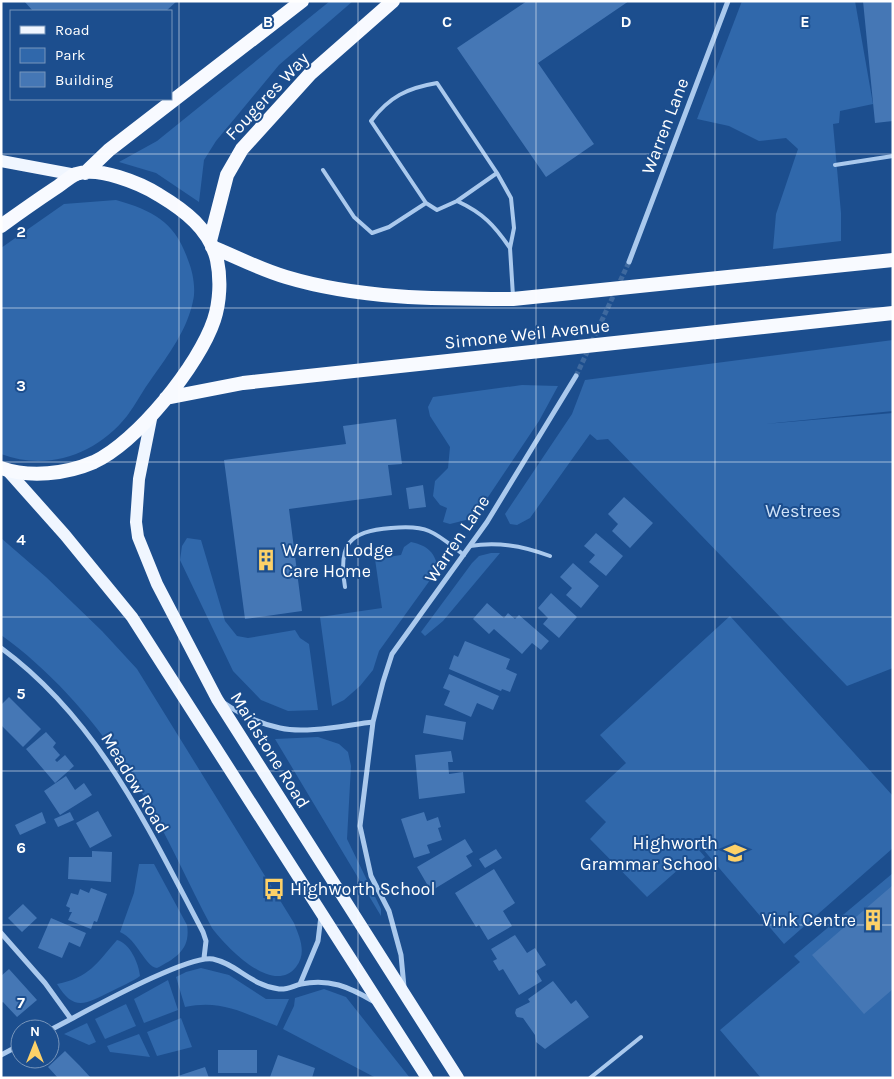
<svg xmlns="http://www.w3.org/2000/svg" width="894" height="1079" viewBox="0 0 894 1079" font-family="Karla,sans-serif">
	<rect width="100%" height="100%" fill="#1c4e8e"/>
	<path fill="#3068ab" d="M330,1H353L279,65L216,141L204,160L199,202L156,173L119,162L157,141Z
		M742,1H855L873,104L840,111L839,123L833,124L841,213V241L773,249L776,214L798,149L786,138L759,141L729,126L697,119Z
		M116,200C154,211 175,222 188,260C193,272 196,289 193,301C187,330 169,354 152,378C143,390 136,404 127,416C97,454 47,472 1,454V248L64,204Z
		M893,340V411L765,424L893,413V668L847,686L608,439L597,440L590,434L530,518L517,525L510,524L505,514L572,414L585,380Z
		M522,385L558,386L539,421L474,518L450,524L443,522L447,508L440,505L433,496L435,481L448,468L450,447L430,416L428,407L433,397Z
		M1,538L46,577L102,631L137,669L294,923C300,938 307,953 296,967C273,996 227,948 212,928C188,883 167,834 140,790C104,732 57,675 1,635Z
		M187,538L201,540L225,621L237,636L248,638L295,630L300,638L309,644L318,710L288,711L261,700L233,671L180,560L182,546Z
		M411,542C428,546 435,552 438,569L379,651L373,670L360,686L344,700L332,706L320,617L382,608L375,559L401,555L404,547Z
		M491,553H500L443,621L425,636L421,632L472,563L479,556Z
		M730,616L893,796V848L784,944L702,848L699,850L705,857L693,867L688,861L647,897L590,839L606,822L585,801L626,763L600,735Z
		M318,737L339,744L348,752L351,766L347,839L381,909V916L275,739Z
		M139,864H154L187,925C191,949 176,958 157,968C145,967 138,940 120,932L134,893Z
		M893,873V1078H761L720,1030L800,962L794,956Z
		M117,940C130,943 139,964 140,976C132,982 121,986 112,991C87,1003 74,1013 57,984C89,978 97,963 117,940Z
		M201,968L229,975L266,999H289L277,1026C244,1013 221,999 185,1007L176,977L186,972Z
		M168,980L178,1010L144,1023L134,999Z
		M324,989L346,997L410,1078H376L283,1029L294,1006L295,998Z
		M126,1004L136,1026L105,1039L95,1019Z
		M181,1018L192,1047L157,1056L147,1032Z
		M87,1023L96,1042L89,1045L64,1034Z
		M139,1034L150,1057L110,1052L107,1046Z"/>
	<path fill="#4577b5" d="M24,1H177L166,11H33Z
		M527,1H629L538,63L594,144L546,177L457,48Z
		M863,1H893V121L875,123Z
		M396,419L402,464L388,465L392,495L289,509L302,611L245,619L224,460L346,444L343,426Z
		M423,485L426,507L409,509L406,488Z
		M624,497L653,523L630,548L612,531L618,524L608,514Z
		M596,533L623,556L606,576L589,562L595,555L584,546Z
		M573,563L599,586L581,608L566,595L572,588L560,577Z
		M551,593L577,617L559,638L543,624L548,618L538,608Z
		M487,603L504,618L508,613L515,619L519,615L549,641L541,650L532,643L522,654L494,629L489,634L473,619Z
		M465,641L510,659L506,669L517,674L510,692L502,689L501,691L449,669L454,655L458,657Z
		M449,674L499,696L493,710L477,703L471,717L444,705L450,691L443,688Z
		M9,697L41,729L23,747L1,725V705Z
		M426,715L466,722L463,740L423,733Z
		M46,732L56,743L53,747L60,755L55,760L57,762L65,755L74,766L55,783L26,749Z
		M451,751L453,762H448L449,774L463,772L465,793L419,799L415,755Z
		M66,776L75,790L84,783L92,795L60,815L44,791Z
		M98,811L112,836L90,848L76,823Z
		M42,812L46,823L20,835L15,825Z
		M70,812L74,820L58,827L54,819Z
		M424,812L427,821L438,817L441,827L438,828L442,840L427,845L430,853L414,858L401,819Z
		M465,839L473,852L466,856L472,866L431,891L417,867Z
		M496,849L502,858L485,868L479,859Z
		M92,851L112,852L111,882L68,879L69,857H92Z
		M494,869L515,903L503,911L512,926L488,940L479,925L476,927L455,893Z
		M893,885V989L864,1014L812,955Z
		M91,888L107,894L97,922L94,921L91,929L68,920L72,912H69L70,908L66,906L71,893L78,895L80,889L89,893Z
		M23,904L37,918L22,932L8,918Z
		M51,918L86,933L80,947L69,942L62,958L38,948Z
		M515,935L527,953L535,948L546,965L536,971L542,981L519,995L503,969L499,971L493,961L497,959L491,949Z
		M9,969L37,1000L17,1017L3,1002L1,1003V976Z
		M553,981L571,1004L576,1000L589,1017L545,1049L536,1042L535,1035L523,1018L517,1017L515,1013L516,1009L530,1002L528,999Z
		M218,1050H257V1073H218Z
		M65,1051L79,1065L91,1078H58L48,1067Z
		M278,1055L315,1068L312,1078L270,1077Z
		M205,1067L209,1078H176L175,1077Z"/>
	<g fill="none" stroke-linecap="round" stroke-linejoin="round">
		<path stroke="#3e699f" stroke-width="5" stroke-dasharray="5 2.5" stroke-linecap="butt" d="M576,376L629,262"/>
		<path stroke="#aac9ed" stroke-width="4" d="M835,165L893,156
			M323,170L354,217L372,233L389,227L426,203
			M497,173L457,201L437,210L426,203L371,121C389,97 407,88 437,83L497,173L511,198L514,228L510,248L513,296
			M457,201C483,213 494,225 510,248
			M470,546C498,541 524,546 550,556
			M345,587C338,545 348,531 391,528C402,527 418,526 429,531C441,536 453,547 464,555
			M590,1078L641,1037"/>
		<path stroke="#aac9ed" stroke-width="5" d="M629,262L728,1
			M1,648C99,720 148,828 203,932L206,941L204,958
			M224,703C240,714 261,724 280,728C306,734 346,725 373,722
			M1,933L45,983L71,1019
			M300,984L318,941L321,916
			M404,987L401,955L389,911L371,876L360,826L373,722L383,682L392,654L487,522L576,376
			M50,1030C80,1015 187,954 213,959C237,964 250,985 279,989C287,990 293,986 301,984C329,978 349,987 373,1001
			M1,1055L20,1045"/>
		<path stroke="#f0f6ff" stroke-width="12" d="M1,161L76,175
			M152,414L139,479L136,522L138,537L157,584L217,699L458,1078
			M8,471L65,535L132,617L427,1078"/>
		<path stroke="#f8faff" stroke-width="14" d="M85,173L109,150L302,1
			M1,226C19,213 36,201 54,189C61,185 69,177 76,174C98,166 140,183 159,195C184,210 210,229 217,260C221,279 220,302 214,320C199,365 137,442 94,462C66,474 30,478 1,468
			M210,241L227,175L242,149L310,74L393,1
			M212,247C237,257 261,270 286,277C359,299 437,299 513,299L893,260
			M166,398L243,383L893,313"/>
	</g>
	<path fill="none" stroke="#fff" stroke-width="1" stroke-opacity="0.55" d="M179,1V1078M358,1V1078M536,1V1078M715,1V1078M1,154H893M1,308H893M1,462H893M1,617H893M1,771H893M1,925H893"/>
	<defs>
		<g id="building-bare" transform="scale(1.725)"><path d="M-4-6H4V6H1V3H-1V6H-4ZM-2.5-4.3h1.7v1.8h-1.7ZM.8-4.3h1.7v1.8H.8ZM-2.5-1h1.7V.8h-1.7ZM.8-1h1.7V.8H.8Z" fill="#fdd168" stroke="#1c4e8e" stroke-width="2.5" paint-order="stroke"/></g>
		<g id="school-bare" transform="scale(1.725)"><path d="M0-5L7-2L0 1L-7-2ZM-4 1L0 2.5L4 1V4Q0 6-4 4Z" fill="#fdd168" stroke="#1c4e8e" stroke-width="2.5" paint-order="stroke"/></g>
		<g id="bus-bare" transform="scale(1.725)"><path d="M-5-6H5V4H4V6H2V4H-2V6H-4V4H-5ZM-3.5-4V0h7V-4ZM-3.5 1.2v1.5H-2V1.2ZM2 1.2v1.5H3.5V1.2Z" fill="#fdd168" stroke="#1c4e8e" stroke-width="2.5" paint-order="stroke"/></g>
	</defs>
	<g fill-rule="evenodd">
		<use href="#building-bare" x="266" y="560"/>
		<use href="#school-bare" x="735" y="853"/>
		<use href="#bus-bare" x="274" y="889"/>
		<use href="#building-bare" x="873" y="920"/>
	</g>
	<g text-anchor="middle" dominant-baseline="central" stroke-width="4" stroke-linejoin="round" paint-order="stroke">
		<g font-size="18" fill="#fff" stroke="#1c4e8e">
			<text transform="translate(267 96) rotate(-47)">Fougeres Way</text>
			<text transform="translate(665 126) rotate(-69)">Warren Lane</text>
			<text transform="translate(527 334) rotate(-6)">Simone Weil Avenue</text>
			<text transform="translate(457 539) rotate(-56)">Warren Lane</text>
			<text transform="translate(270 750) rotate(58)">Maidstone Road</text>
			<text transform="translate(135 783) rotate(59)">Meadow Road</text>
		</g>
		<g font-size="18" fill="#d0e3f9" stroke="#1c4e8e">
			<text x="803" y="511">Westrees</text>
		</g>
		<g font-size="18" fill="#fff" stroke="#1c4e8e" text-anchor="start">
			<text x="282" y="550">Warren Lodge<tspan x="282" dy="21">Care Home</tspan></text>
			<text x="718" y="843" text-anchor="end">Highworth<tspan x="718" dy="21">Grammar School</tspan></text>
			<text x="290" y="889">Highworth School</text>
			<text x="856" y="920" text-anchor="end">Vink Centre</text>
		</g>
	</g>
	<g font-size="16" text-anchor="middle" font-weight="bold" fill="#fff" stroke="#1c4e8e" stroke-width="4" stroke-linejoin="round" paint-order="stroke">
		<text x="268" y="27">B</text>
		<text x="447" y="27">C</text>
		<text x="626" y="27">D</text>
		<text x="805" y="27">E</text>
		<text x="21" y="237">2</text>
		<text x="21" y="391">3</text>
		<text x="21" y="545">4</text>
		<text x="21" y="699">5</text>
		<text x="21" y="853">6</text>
		<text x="21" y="1008">7</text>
	</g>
	<rect width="894" height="1079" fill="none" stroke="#ffffff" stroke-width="5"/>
	<rect x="10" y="10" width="162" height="90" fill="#1c4e8e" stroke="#7795bb"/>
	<rect x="20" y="26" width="25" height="8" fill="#f0f6ff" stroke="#7795bb"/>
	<text x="55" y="35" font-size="15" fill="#ffffff">Road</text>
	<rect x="20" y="48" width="25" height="15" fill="#3068ab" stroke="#7795bb"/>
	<text x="55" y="60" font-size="15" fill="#ffffff">Park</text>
	<rect x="20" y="72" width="25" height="15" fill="#4577b5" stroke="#7795bb"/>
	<text x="55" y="85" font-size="15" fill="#ffffff">Building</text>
	<g transform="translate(35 1044)"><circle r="24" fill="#1c4e8e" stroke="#7795bb"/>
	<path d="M0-4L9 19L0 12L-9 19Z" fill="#fdd168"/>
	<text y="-8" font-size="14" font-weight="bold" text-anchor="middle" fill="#ffffff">N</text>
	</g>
</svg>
